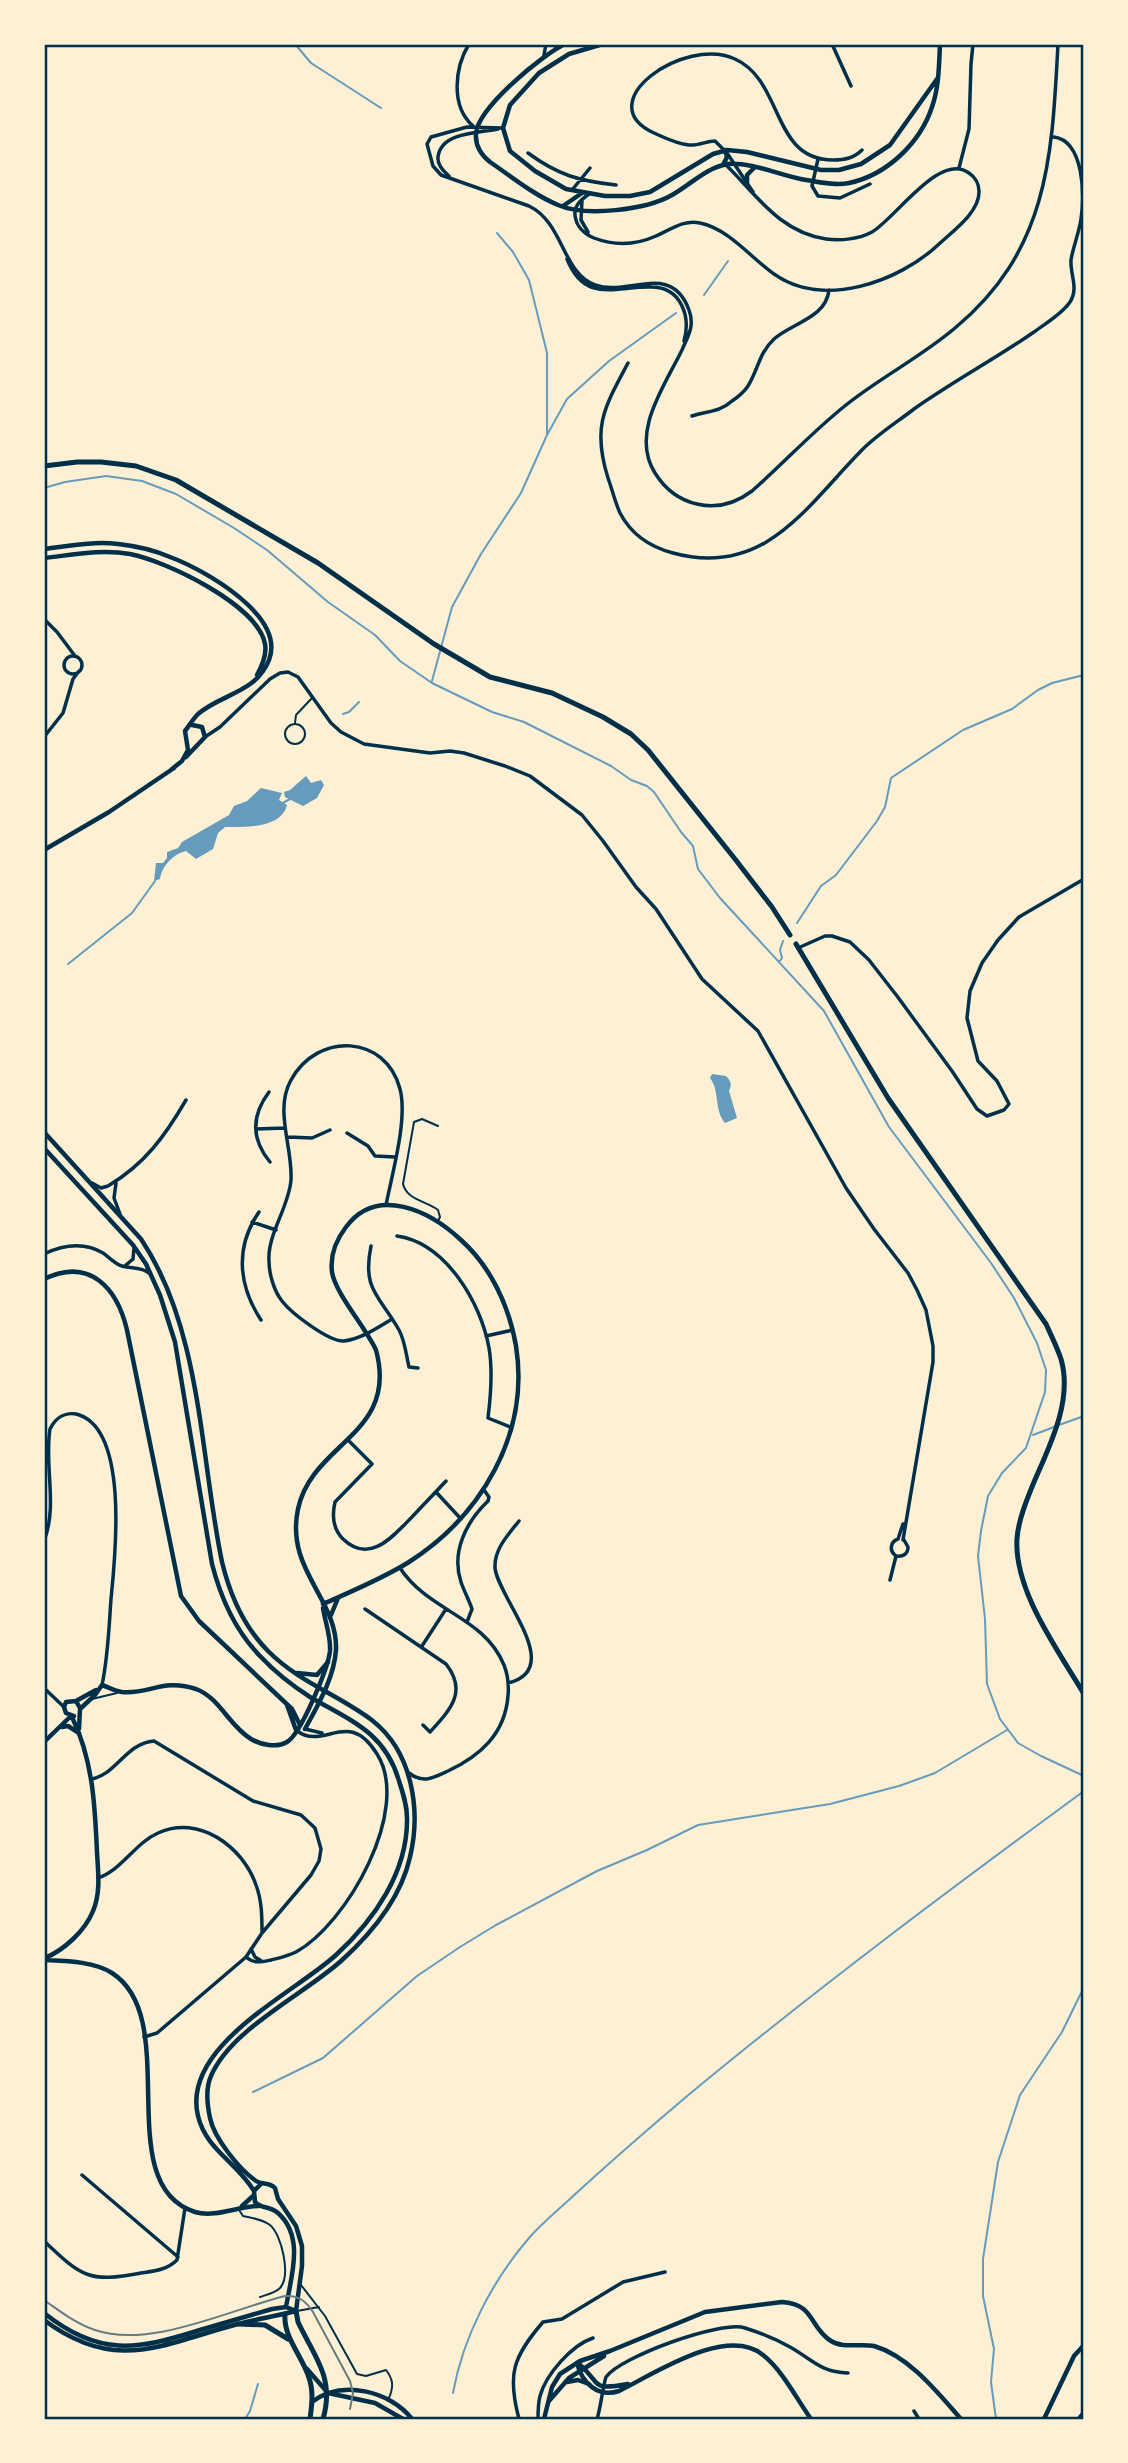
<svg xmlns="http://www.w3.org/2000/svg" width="1128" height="2463" viewBox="0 0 1128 2463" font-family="Montserrat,sans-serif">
	<rect width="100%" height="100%" fill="#fdf0d5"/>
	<path fill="#669bbc" d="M306,776L311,783L321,780L324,785L317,798L303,806L285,797L284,792L290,790Z
		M261,788L282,793L279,800L287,805C281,829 244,827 225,827L218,833L213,849L196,859L186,851C173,854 162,866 160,879L154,881L156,863H163L167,858V852L178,848L182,842L229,815L234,806L247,801Z
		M712,1074L726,1076C731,1081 732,1084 729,1091L737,1118L725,1123C714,1110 720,1091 710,1078Z"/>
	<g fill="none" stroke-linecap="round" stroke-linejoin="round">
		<path stroke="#669bbc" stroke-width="2" d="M295,44L311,63L381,108
			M497,233L513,252L529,280L547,353V433
			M704,295L728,261
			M44,488L65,482L106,476L142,481L176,494L234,528L267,550L328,602L375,635L400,661L432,683L492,712L524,722L611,766L631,780L647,786L654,792L681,832L693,846L698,869L720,898L824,1011L889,1127L991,1263L1014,1298L1037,1343L1046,1370L1045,1392L1026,1448L1002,1473L988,1496L981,1531L978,1556L985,1619L987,1684L1000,1719L1018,1743L1041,1756L1084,1776
			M432,681L452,607L481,554L521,493L547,435L567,399L609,361L676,313
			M343,714L349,712L359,702
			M279,805L290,799
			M797,923L821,886L836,875L877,821L885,807L891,778L963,730L1012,709L1038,690L1052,683L1084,675
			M779,962L782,958L780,950L783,941
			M68,964L132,913L155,881
			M1059,1425L1084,1416
			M1033,1435L1054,1427
			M253,2092L323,2058L417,1976L460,1947L496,1925L597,1871L647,1850L698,1825L830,1804L899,1786L935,1773L1007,1730
			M453,2393C463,2337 492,2281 529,2238C541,2224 557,2211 571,2198C609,2163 647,2130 686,2097C815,1990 949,1890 1084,1791
			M245,2419L250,2411L258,2384
			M996,2419L991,2382L994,2349L983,2296V2259L998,2162L1020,2095L1062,2032L1084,1987"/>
		<path stroke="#003049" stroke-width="2" d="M295,723L296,715L312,698
			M285 734a10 10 0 1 1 20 0a10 10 0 1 1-20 0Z
			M438,1221L440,1217L438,1210C426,1201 407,1200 403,1184L414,1122L422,1119L438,1126
			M92,1699L117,1693
			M239,2210L243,2216C252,2218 262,2219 270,2225C282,2235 291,2276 280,2288C275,2293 266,2295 260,2297
			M301,2285L325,2316L357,2374L366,2376L386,2370C393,2379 394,2386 389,2398
			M297,2311L319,2307"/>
		<path stroke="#003049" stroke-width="3.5" d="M469,44C455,67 450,106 473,126
			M549,44L559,47
			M832,44L851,86
			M544,55L546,44
			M502,128L467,127L431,137L427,144L433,166L441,175L529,206C564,223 562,273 595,285C628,297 671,261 689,310C695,326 688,336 682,350C664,387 630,433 655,473C665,489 679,500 697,504C717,509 736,503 752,491C784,463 813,431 846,405C881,377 921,357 955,328C1049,250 1052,156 1058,44
			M715,141C706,141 698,146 689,145C677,144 665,138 654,133C588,103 685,35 735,59C784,81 771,160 833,160C845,160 854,158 862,150
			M715,141L727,153L753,192
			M528,153C558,175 579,181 616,185
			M818,159L812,186L818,196L840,198L870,184
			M959,168L969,129L971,64L973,44
			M449,176C443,171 437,165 438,157C441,132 479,133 498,129
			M572,190L590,168
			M589,194C582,199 574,205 575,215C576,226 584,234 594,238C615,246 636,245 656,236C670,230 684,219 700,223C729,229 751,258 774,274C823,309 899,282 939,244C953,231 980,212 979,191C979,184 975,177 969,173C940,151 896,218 872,232C859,239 841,241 826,239C779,232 756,194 726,165
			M582,200L581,220L588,232
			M567,259C585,304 616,286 651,287C681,287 691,316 684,341
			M628,363C604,408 592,427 608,478C612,489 615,502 620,513C631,534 650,547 673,553C764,578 806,507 860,452C876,435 896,423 914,409C952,382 995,359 1034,332C1046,323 1062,314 1070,302C1079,288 1070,275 1071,260C1073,247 1079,233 1081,219C1085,196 1084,141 1054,137
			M692,416C707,411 720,412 732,401C738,397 744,392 748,386C758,370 759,353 774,339C792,323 826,318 829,290
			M44,619L57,632L75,656
			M64 665a9 9 0 1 1 18 0a9 9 0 1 1-18 0Z
			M44,737L63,713L73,679L79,671
			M205,737L220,727L270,679L280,673L288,672L298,677L331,723L341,732L364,744L430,753L450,751L464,753L505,766L530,776L582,815L603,841L636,887L656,909L702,979L758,1031L846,1188L874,1229L908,1273L917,1290L926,1310L933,1346V1362L903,1540
			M798,948L825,936H832L850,942L869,960L897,996L952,1071L977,1109L987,1116L1004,1110L1009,1104L997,1081L978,1061L967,1018L970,991L982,963L998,940L1019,917L1084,879
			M269,1092C251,1116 251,1139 270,1162
			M256,1129L285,1128
			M347,1133L368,1146L375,1156L395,1157
			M288,1137L312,1138L330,1130
			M92,1183L101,1188L108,1186C145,1164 165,1136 186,1100
			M116,1183L114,1198L120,1214
			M386,1205C392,1174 408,1119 400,1089C386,1035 318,1031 291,1080C274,1110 293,1148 291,1180C289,1207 267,1235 269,1261C269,1274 274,1291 282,1301C291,1313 329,1342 344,1341C361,1339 377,1328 392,1319
			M259,1212C235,1247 238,1285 261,1320
			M252,1222L276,1230
			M397,1236C446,1243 481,1303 489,1348C493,1371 491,1394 488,1418L510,1427
			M371,1246C362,1290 379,1295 399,1330C405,1341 406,1354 409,1367L418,1368
			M44,1254C63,1245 84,1242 103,1253C109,1257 115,1264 122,1266C132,1269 140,1266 149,1273
			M126,1265L133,1259L134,1248
			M486,1336L513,1330
			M348,1440L372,1464L335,1502C332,1515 333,1529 343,1539C370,1565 393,1536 412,1517C423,1505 435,1493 446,1481
			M436,1492L461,1519
			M898,1539L903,1524
			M44,1541C58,1506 44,1465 50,1429C55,1419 64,1412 76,1414C130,1427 115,1559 111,1599C109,1627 108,1657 102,1685
			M896,1556C889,1551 890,1542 898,1539
			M896,1556C903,1557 908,1554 908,1547L904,1540
			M400,1568C429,1612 484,1616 504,1665C508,1675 509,1685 508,1696C505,1734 480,1756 448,1771C433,1778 423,1784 409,1773
			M890,1580L896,1556
			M365,1609L446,1664C468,1692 450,1710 430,1732L423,1725
			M467,1622L472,1609C469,1600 464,1591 461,1582C451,1552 466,1522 488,1501L489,1497L484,1490
			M422,1646L446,1609
			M508,1683C566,1669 498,1598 495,1568C494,1549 508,1535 519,1521
			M44,1688L64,1707
			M305,1729L322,1733
			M92,1779C117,1774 126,1743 154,1741L253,1801L301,1815L315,1828L321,1849L319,1861L311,1875L262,1933L246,1957L157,2033L144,2037
			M98,1878C122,1870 135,1843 158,1833C199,1814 243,1847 256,1885C262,1901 262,1917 262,1933
			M251,1949L255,1957L260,1960
			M246,1957C254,1964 261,1962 271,1960C279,1958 288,1956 296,1952C347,1924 412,1809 377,1754C348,1707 325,1751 297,1731
			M82,2175L178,2257
			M44,2241C82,2277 89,2283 141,2273C154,2271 167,2270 177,2260L185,2208
			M914,2411L919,2419
			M519,2419C507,2374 513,2357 543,2322L562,2319L623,2282L665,2272
			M538,2419C538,2412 538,2404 540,2396C546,2374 572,2345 593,2338
			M597,2419C600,2411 604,2381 606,2377C620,2357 721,2320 745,2328C761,2333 776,2339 790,2347C813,2360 820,2372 848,2373
			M1078,2419L1084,2412"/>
		<path stroke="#003049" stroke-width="4.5" d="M565,44C542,55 479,107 476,133C475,145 481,155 490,162C512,177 534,195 558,205C586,217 646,210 672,195C690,185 707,167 728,164C753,162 781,176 806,180C820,182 835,186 849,183C887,175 920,143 932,107C939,87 939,65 940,44
			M603,44L569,54L539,73L510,105L503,128L510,151L535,171L566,189L605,196H630L650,192L713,154L727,150L747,152L821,170H839L861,164L890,145L937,79
			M723,165L727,157L725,150
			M747,184V175L754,168
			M563,206L582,193
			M44,549C68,546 94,541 118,544C136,546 154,550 170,557C205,570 286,616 269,660C256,693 221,694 198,714C193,719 189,726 185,731L188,750L182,761L172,769
			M44,558C72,555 101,549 130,554C166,561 258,605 265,644C267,654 262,666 257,675
			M186,757L205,737L202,727L192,725
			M44,850L109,812L174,768
			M44,1279C90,1257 117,1288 127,1330L181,1596L199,1621L292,1709L300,1725
			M331,1615L338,1598
			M102,1685C108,1687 115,1691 122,1692C148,1695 163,1678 196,1689C220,1698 229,1726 251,1739C261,1745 277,1748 287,1742C301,1734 328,1668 330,1651C331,1636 325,1622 323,1608
			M76,1701L96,1690
			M287,1705L296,1730
			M74,1716L66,1713L64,1707L66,1702L76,1701L80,1708
			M62,1727L68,1726L79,1733
			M79,1729L80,1709L95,1695L102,1685
			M305,1729C318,1705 334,1678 336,1650C338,1599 285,1570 298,1509C312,1442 399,1435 376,1350C366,1328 335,1293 332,1272C330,1256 336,1240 346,1227C377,1185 430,1211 461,1240C491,1267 509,1306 516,1346C530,1434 481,1516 409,1562C382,1579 352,1591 323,1604
			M44,1742L71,1716
			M45,1958C64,1950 85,1931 93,1911C101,1893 98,1871 97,1852C95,1806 93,1760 72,1717
			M44,1960C65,1961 93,1961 112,1973C184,2019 109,2185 195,2212C215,2218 239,2206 259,2206
			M242,2206L253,2196
			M577,2363C582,2383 598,2398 619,2391C654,2374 727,2325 763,2355C783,2371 796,2398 811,2419
			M578,2363C603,2384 589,2391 628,2384"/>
		<path stroke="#003049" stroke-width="4.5" d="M44,1132L141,1239C202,1330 200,1457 222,1562C230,1595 244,1627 268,1651C300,1683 339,1695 373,1721C413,1753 421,1811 410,1857C401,1898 371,1934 341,1961C303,1995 231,2029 211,2076C205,2089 207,2104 210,2118C214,2138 239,2169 256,2181C262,2185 269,2182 275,2188L278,2199L296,2226L302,2246V2266L296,2311
			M44,1148L133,1245L146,1264L160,1295L175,1342L212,1564C221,1599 235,1631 261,1657C275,1672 293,1686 310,1697C351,1721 385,1732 399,1781C403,1793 407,1805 407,1818C408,1872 374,1920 336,1955C293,1994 181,2046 198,2116C206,2150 238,2163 254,2191
			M297,1673L317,1675L328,1662
			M261,2184L254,2191L255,2202C262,2209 270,2206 278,2213C305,2237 291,2277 286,2307
			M44,2313C99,2357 137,2350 200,2330C224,2323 248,2316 272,2309L286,2307L296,2311
			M44,2320C116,2374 162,2344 238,2324C257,2319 277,2316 296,2311
			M307,2369L328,2393L375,2403L403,2419
			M567,2382L578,2380L589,2384
			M549,2401L569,2378L604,2356
			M312,2402C342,2379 390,2391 412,2419
			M544,2419L552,2387L560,2374L580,2361L610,2351L705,2312L782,2302C815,2304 809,2327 831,2341C843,2349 860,2343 874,2346C909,2356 938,2393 961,2419
			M1044,2419L1074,2356L1084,2345"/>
		<path stroke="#003049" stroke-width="5" d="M44,466L77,462H101L136,466L176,480L318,563L434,644L490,677L552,693L603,717L631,734L648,750L735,859L772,907L790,935
			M796,944L888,1098L1046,1324C1051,1335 1057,1347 1061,1359C1073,1400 1050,1445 1034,1482C1027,1499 1018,1521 1017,1539C1014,1591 1058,1650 1084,1694
			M296,2311L298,2322C315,2358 335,2378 323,2419
			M285,2314C283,2336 301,2355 308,2375C314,2390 312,2404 310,2419
			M238,2324L265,2325L288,2339"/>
		<path stroke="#657d81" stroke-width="2" d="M44,2300C60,2311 76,2324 95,2330C150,2349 229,2310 285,2296C298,2295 306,2301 313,2312L350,2381L353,2393L350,2409"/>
	</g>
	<rect width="1128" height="2463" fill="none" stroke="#fdf0d5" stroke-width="91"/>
	<rect x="46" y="46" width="1036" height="2372" fill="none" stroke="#003049" stroke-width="2.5"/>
</svg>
